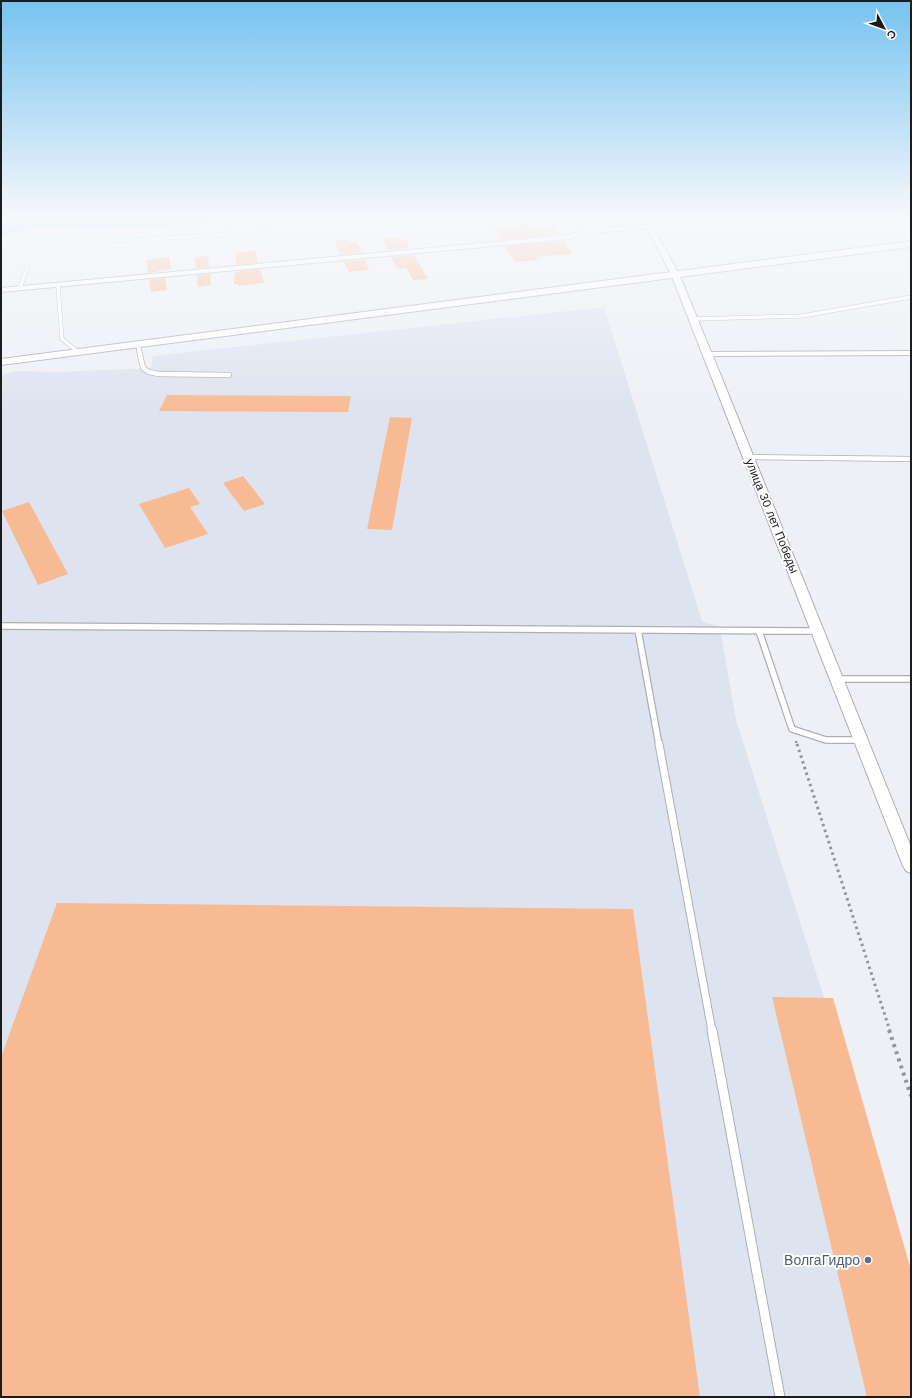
<svg xmlns="http://www.w3.org/2000/svg" width="912" height="1398" viewBox="0 0 912 1398" font-family="'Work Sans',sans-serif">
	<rect width="100%" height="100%" fill="#eef0f6"/>
	<path fill="#dee3f0" d="M604,307L702,621L720,628L736,720L911,1272V1397H1V375L15,371L59,372L151,368L153,356Z"/>
	<path fill="#6bdafb" d="M1,217H270L187,226L99,229L36,228L1,235Z"/>
	<path fill="#f8ba93" d="M529,224L531,227L552,225L559,234L501,240L493,228Z
		M400,237L401,239H405L410,248L388,250L382,239Z
		M347,239L349,242H356L362,253L341,255L334,241Z
		M564,241L572,254L536,257L538,260L515,262L505,246Z
		M256,251L258,262L236,265V252Z
		M414,255L428,279L413,280L406,268L398,269L391,257Z
		M208,256L209,267L196,268L194,257Z
		M169,257L171,269L148,273L147,260Z
		M365,260L369,270L349,272L344,262Z
		M260,269L264,283L238,286V284H234L235,272Z
		M210,274L211,285L198,287L197,275Z
		M165,278L167,290L151,292L149,280Z
		M167,395L351,396L348,412L159,411Z
		M390,417L412,418L392,530L367,529Z
		M243,476L265,504L244,511L223,483Z
		M189,488L200,504L190,507L208,534L165,548L139,504Z
		M29,502L68,574L38,585L2,511Z
		M57,903L633,909L700,1397H1V1057Z
		M772,997L833,998L911,1270V1397H867Z"/>
	<g fill="none" stroke-linecap="round" stroke-linejoin="round">
		<g stroke="#adafb5" stroke-width="4.5">
			<path id="lane-far4" d="M624,217L646,220
				M650,227L779,217
				M111,241L218,235L338,217
				M58,286L62,339L77,351
				M20,288L27,268
				M694,319L802,316L911,297
				M138,344L139,351"/>
		</g>
		<g stroke="#adafb5" stroke-width="6">
			<path id="lane-far3" d="M75,350L78,352
				M139,350L143,368L149,372L159,374L229,375
				M749,457L911,459"/>
		</g>
		<g stroke="#adafb5" stroke-width="8">
			<path id="lane-far2" d="M1,626L818,631
				M638,630L659,745
				M759,631L792,729L826,740H861
				M837,679H911"/>
		</g>
		<g stroke="#adafb5" stroke-width="9">
			<path id="lane-far1" d="M659,744L712,1031"/>
		</g>
		<g stroke="#adafb5" stroke-width="11">
			<path id="lane" d="M712,1030L780,1397"/>
		</g>
		<g stroke="#adafb5" stroke-width="2">
			<path id="street" d="M645,217H651L649,220L679,274L711,352L911,351V355L713,356L911,847V873L906,871L903,866L671,274L648,229L589,233L569,239L1,292V288L568,235L588,229L646,225L643,220Z"/>
		</g>
		<g stroke="#adafb5" stroke-width="2">
			<path id="secondary" d="M911,241V247L1,365V359Z"/>
		</g>
		<path stroke="#949599" stroke-width="2.5" stroke-dasharray="2 3" stroke-linecap="butt" d="M796,741L797,745"/>
		<path stroke="#949599" stroke-width="3" stroke-dasharray="2.5 3.5" stroke-linecap="butt" d="M797,744L890,1031"/>
		<path stroke="#949599" stroke-width="4" stroke-dasharray="3 4.5" stroke-linecap="butt" d="M889,1030L911,1096"/>
		<use href="#lane-far4" stroke="#fff" stroke-width="3.5"/>
		<use href="#lane-far3" stroke="#fff" stroke-width="4.5"/>
		<use href="#lane-far2" stroke="#fff" stroke-width="5.5"/>
		<use href="#lane-far1" stroke="#fff" stroke-width="7"/>
		<use href="#lane" stroke="#fff" stroke-width="9"/>
		<use href="#street" fill="#fff" fill-rule="evenodd"/>
		<use href="#secondary" fill="#fff" fill-rule="evenodd"/>
	</g>
	<linearGradient id="sky" x2="0" y2="1"><stop stop-color="#76c3f0"/><stop offset="0.53" stop-color="#f7f8fb"/><stop offset="1" stop-color="#f7f8fb" stop-opacity="0"/></linearGradient>
	<rect width="912" height="412" fill="url(#sky)"/>
	<circle fill="#5c6f8a" stroke="#fff" stroke-width="1.5" cx="868" cy="1260" r="4"/>
	<g text-anchor="middle" dominant-baseline="central" stroke-width="4" stroke-linejoin="round" paint-order="stroke">
		<g font-size="12" fill="#1b1c1e" stroke="#fff">
			<text transform="translate(772 516) rotate(68)">улица 30 лет Победы</text>
		</g>
		<g font-size="14" fill="#4e5e75" stroke="#fff" text-anchor="end">
			<text x="860" y="1260">ВолгаГидро</text>
		</g>
	</g>
	<rect width="912" height="1398" fill="none" stroke="#1b1c1e" stroke-width="4"/>
	<g transform="translate(884 28) rotate(131)" stroke="#ffffff" stroke-width="3" paint-order="stroke">
	<path d="M0-3L7 15L0 10L-7 15Z" fill="#1b1c1e"/>
	<text y="-6" font-size="11" font-weight="bold" text-anchor="middle" fill="#1b1c1e">С</text>
	</g>
</svg>
